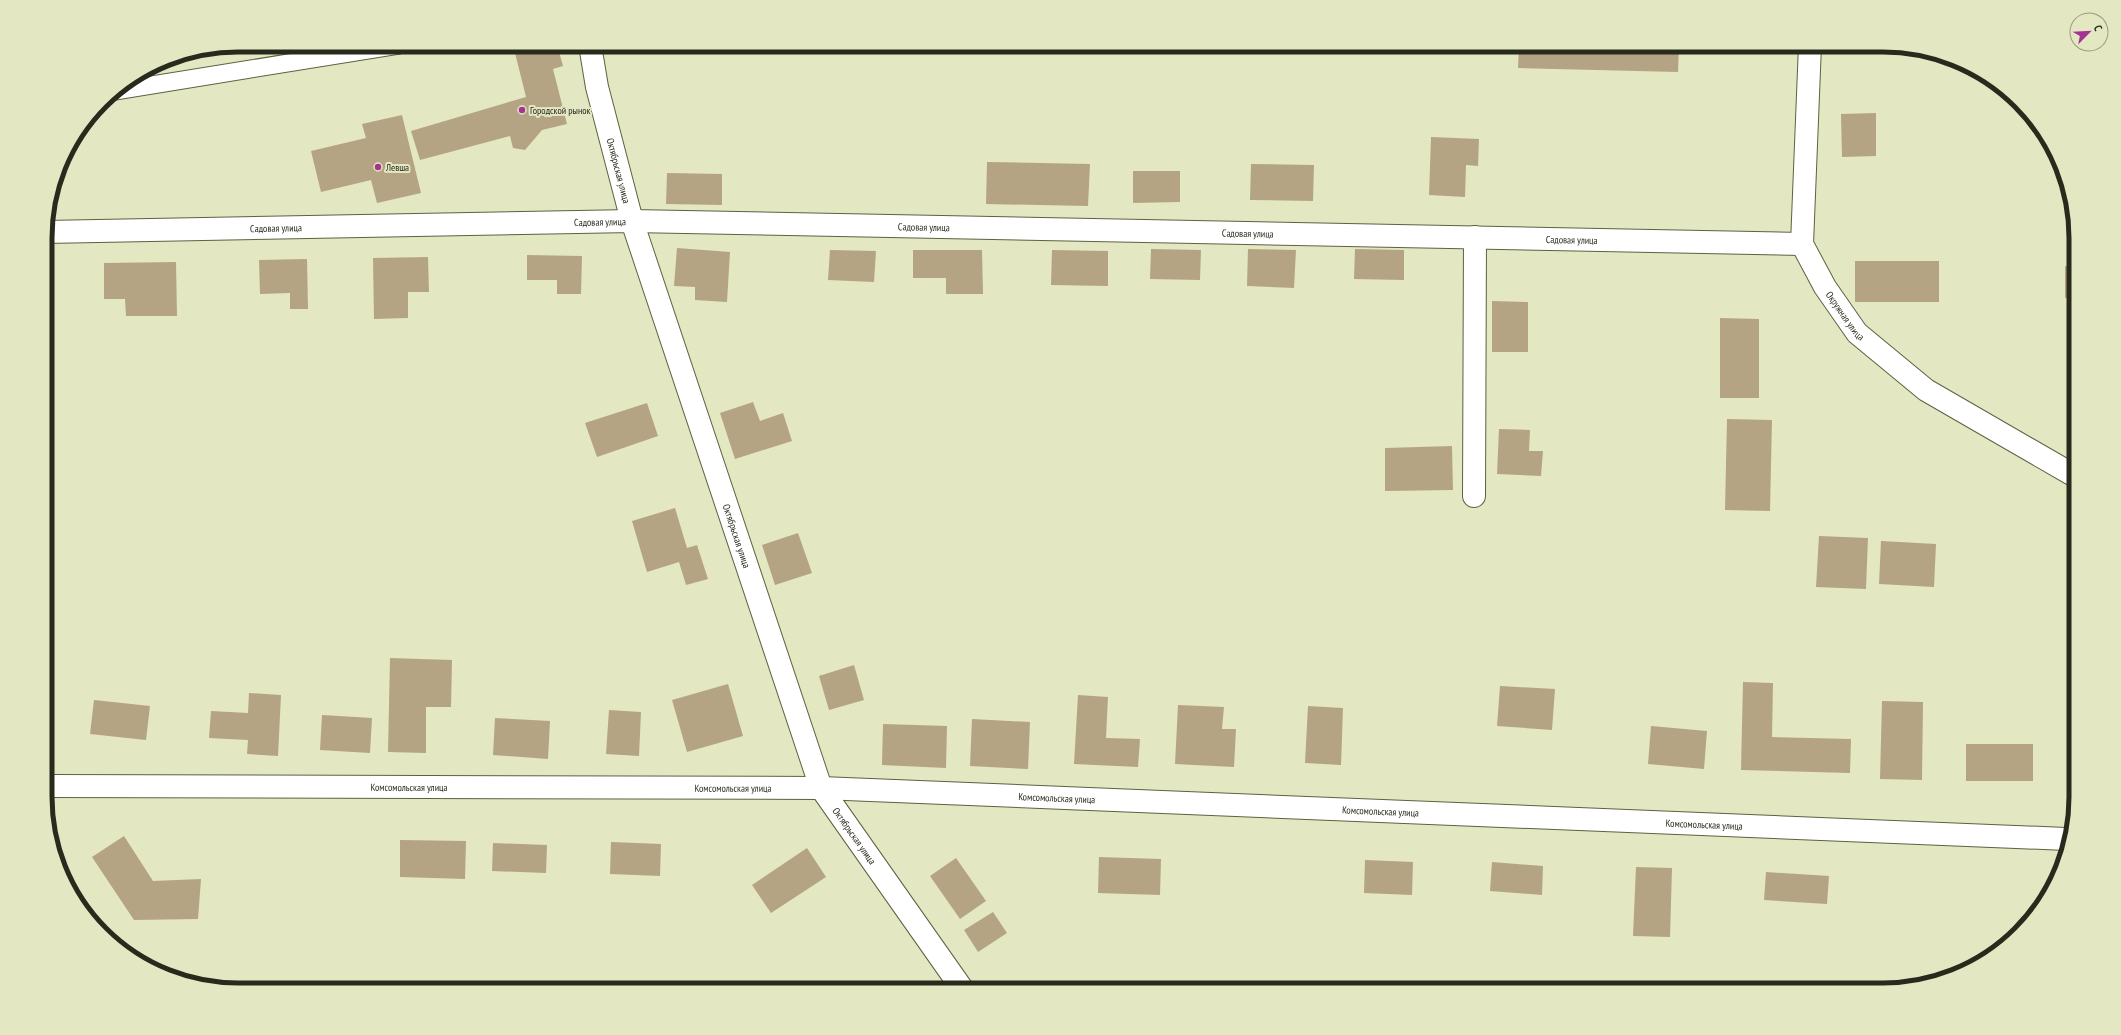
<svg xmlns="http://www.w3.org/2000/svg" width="2121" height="1035" viewBox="0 0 2121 1035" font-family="'PT Sans Narrow',sans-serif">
	<rect width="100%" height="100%" fill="#e3e7c2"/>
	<path fill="#b4a484" d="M513,45H557L563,66L553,69L567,124L542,130L525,150L513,148L510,136L420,160L411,131L526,97Z
		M1519,45H1679L1678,72L1518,68Z
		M1876,113V156L1842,157L1841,114Z
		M402,115L421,193L377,203L371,180L321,192L311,151L366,138L362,124Z
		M1431,137L1479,139L1478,166L1466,165L1465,197L1429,195Z
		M987,162L1090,164L1088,206L986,204Z
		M1251,164L1314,165L1313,201L1250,200Z
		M1133,171H1180V202L1133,203Z
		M667,173L722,174V205L666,204Z
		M677,248L730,252L727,302L695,300V287L674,286Z
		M1151,249L1201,250L1200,280L1150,279Z
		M1248,249L1296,250L1294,288L1247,286Z
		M1355,249L1404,250V280L1354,279Z
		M830,250L876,251L874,282L828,280Z
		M913,250H982L983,294H946V278H913Z
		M1052,250L1108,251V286L1051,285Z
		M527,255L582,256L581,294H557V280H527Z
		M428,257L429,292H408V318L374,319L373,258Z
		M307,259L308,309H290V293L260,294L259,260Z
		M1855,261H1939V302H1855Z
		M176,262L177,316H126L125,299H104V263Z
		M2065,266H2075V298H2065Z
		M46,290H49V340H46Z
		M1492,301L1528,302V352H1492Z
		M1720,318L1759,319V398H1720Z
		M753,402L760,421L783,413L792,441L735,459L720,413Z
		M647,403L658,436L597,457L585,423Z
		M1727,419L1772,420L1770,511L1725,510Z
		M1499,429L1530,430L1529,451H1543L1541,476L1497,474Z
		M1452,446L1453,490L1385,491V448Z
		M675,508L687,548L697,545L708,579L686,585L679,562L647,572L632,521Z
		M798,533L812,573L775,585L762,545Z
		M1819,536L1868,538L1866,589L1816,587Z
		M1881,541L1936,544L1934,587L1879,584Z
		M390,658L452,660L451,707H426V753L388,752Z
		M854,665L864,700L829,710L819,676Z
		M1743,682L1773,683L1772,737L1851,739L1850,773L1741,770Z
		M728,684L743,736L687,752L672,700Z
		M1500,686L1555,689L1552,730L1497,726Z
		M249,693L281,695L278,756L247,754L248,740L209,738L211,711L248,713Z
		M1078,695L1108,697L1106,738L1140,739L1138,767L1074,764Z
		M94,700L150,706L146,740L90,734Z
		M1882,701L1923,702L1922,780L1880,779Z
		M1178,705L1224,707L1222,729H1236L1234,767L1175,764Z
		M1308,706L1343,708L1341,765L1305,763Z
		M609,710L641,712L639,756L606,754Z
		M322,715L372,718L370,753L320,750Z
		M495,718L550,721L548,759L493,755Z
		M972,719L1030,722L1028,769L970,766Z
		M883,724L947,726L946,768L882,765Z
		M1651,726L1707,731L1704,769L1648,764Z
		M1966,744H2033V781H1966Z
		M2074,746H2076V783H2073Z
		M124,836L153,881L201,879L198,919L134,920L92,857Z
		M400,840L466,841L465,879L400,877Z
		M611,842L661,844L660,876L610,874Z
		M493,843L547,845L546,873L492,871Z
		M807,848L826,877L771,913L752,885Z
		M1099,857L1161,859L1160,895L1098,893Z
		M956,858L986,901L960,919L930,876Z
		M1365,860L1413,862L1412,895L1364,893Z
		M1492,862L1543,866L1542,895L1490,891Z
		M1636,867L1672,868L1670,937L1633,936Z
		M1766,872L1829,876L1827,904L1764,900Z
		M993,912L1007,933L978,952L964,930Z"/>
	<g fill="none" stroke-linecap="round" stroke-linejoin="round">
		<g stroke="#5e6141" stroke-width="19">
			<path id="lane" d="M115,91L399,45"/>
		</g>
		<g stroke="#5e6141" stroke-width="24">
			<g id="street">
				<path id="s1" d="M590,45L597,87L632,221L821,788L963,990"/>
				<path id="s2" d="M1810,45L1802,244L1825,287L1857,333L1926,390L2075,476"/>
				<path id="s3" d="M45,232L632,221L1802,244"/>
				<path d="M1474,496L1475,237"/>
				<path id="s4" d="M47,786L821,788L2066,839"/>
			</g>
		</g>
		<use href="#lane" stroke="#fff" stroke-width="17"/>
		<use href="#street" stroke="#fff" stroke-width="22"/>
	</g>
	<g fill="#a33492" stroke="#e3e7c2" stroke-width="1.5">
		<circle cx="522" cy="110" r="4"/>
		<circle cx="378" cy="167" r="4"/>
	</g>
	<g text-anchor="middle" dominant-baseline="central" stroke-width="4" stroke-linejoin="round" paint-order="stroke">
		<g font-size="10" fill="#282a1c" stroke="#e3e7c2" text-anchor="start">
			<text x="530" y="110">Городской рынок</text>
			<text x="386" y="167">Левша</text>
		</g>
		<g font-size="10" fill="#282a1c" stroke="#e3e7c2">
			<text stroke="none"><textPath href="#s1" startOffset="129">Октябрьская улица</textPath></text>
			<text stroke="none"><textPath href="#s3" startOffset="555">Садовая улица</textPath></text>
			<text stroke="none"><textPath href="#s3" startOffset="879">Садовая улица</textPath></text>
			<text stroke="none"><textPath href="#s3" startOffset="231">Садовая улица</textPath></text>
			<text stroke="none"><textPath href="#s3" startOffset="1203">Садовая улица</textPath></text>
			<text stroke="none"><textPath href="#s3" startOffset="1527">Садовая улица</textPath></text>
			<text stroke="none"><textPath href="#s2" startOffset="283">Окружная улица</textPath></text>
			<text stroke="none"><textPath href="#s1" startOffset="513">Октябрьская улица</textPath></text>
			<text stroke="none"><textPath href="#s4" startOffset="362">Комсомольская улица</textPath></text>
			<text stroke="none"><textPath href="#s4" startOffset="686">Комсомольская улица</textPath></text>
			<text stroke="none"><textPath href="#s4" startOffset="1010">Комсомольская улица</textPath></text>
			<text stroke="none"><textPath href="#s4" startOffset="1334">Комсомольская улица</textPath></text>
			<text stroke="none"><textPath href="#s4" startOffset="1658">Комсомольская улица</textPath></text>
			<text stroke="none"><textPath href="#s1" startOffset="837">Октябрьская улица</textPath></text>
		</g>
	</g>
	<path d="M0 0H2121V1035H0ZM238 52H1883A186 186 0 0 1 2069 238V797A186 186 0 0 1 1883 983H238A186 186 0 0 1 52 797V238A186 186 0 0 1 238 52Z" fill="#e3e7c2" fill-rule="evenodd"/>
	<path fill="none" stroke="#282a1c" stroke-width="5" d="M238 52H1883A186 186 0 0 1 2069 238V797A186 186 0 0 1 1883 983H238A186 186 0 0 1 52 797V238A186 186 0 0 1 238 52Z"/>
	<g transform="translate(2089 32) rotate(66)"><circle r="19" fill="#e3e7c2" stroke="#989b80"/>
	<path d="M0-3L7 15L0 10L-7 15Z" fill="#a33492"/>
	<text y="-6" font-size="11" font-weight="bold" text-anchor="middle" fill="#282a1c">С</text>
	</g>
</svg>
